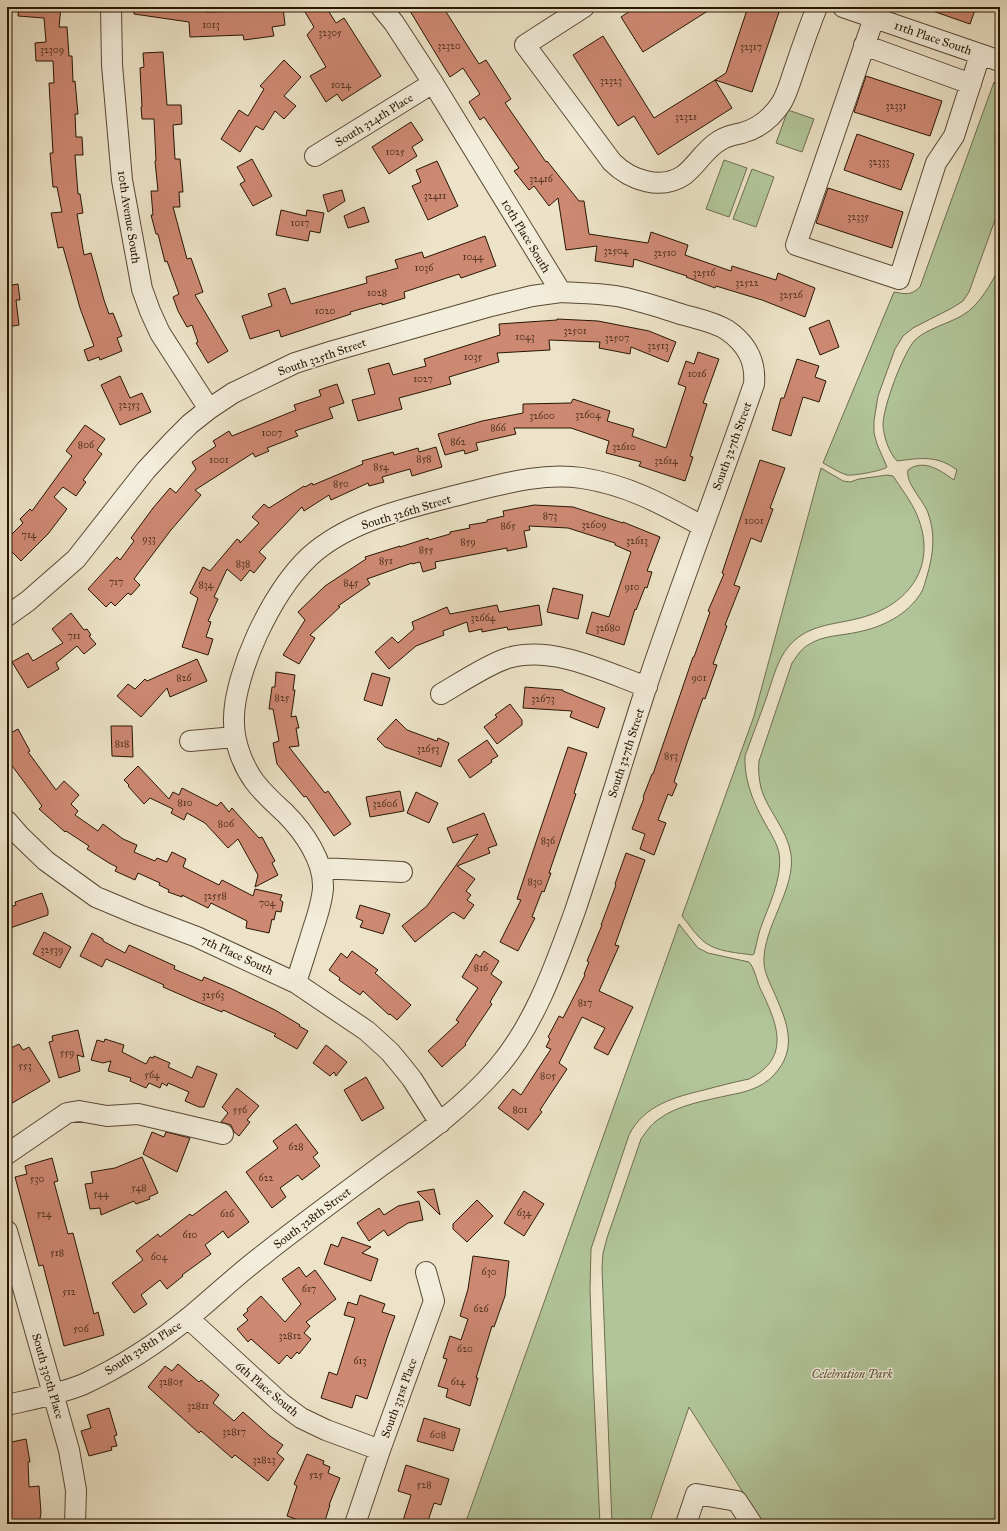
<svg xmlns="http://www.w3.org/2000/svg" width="1007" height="1531" viewBox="0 0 1007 1531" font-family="'IM FELL Great Primer',serif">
	<rect width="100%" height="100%" fill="#ede3c8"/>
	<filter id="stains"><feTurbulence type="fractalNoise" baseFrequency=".005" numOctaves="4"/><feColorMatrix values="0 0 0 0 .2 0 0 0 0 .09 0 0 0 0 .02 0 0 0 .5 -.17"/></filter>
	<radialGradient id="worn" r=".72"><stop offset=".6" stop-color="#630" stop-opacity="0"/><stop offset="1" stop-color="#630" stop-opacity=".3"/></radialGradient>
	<path fill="#b2c59a" stroke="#6d6e4e" d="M994,82L1000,94L995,135L996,160L1000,180V206L969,292L963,301L952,308L913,328L903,336L895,349L878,396L874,421V433L877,444L887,467C882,471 853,476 847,475C839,473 831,467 823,463L894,292C906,294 910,296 920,287Z
		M788,110L814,119L802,152L776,143Z
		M724,160L747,168L729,217L706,209Z
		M752,169L774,177L756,227L733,219Z
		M1000,267V1524H763L689,1407L649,1524H612L602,1268L603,1253L607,1238L641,1139C646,1132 651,1124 659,1119C677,1105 708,1100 730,1095C746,1092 761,1088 773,1076C800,1048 786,1020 773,990C769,981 765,973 764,964C762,927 796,890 791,854C787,829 767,810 761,788C759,779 758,770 759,761L792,663C797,656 801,649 808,645C823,635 841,636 858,632C883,627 907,615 921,593C924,588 925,582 927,576C933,555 936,535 928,513C924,501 905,483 908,470C924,458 941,471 954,480L957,470C937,455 921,458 897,461C888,451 884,437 883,425C883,407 903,353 915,340C928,328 948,324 963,315C980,305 991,283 1000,267Z
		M821,468L843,481L850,482L859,479L887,475L893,476C901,488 911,501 917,515C938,565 910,605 860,618C838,624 813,624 795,640C778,654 773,679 766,699C759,718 752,737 745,756C744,781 754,804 766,825C771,834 777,843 779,853C783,880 767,908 759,933C757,940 756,947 754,954L752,955C734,952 713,952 700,938C693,931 688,923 682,916L754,716Z
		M679,924L698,948L708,953L749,962C755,969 756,979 760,988C776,1021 793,1057 749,1079C734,1082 719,1086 704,1090C675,1097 644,1105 629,1135L591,1249L590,1289L593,1376L600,1524H465Z"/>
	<path fill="#ce8973" stroke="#281603" d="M19,7H61L59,27H67L69,56H72L73,82L75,81L78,114H75L76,137H82L83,155H75L78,194H80L83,213L77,214L84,255L91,253L104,300L109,314L113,313L122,336L117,338L122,351L100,360L99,357L88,361L84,350L94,346L80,308L63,247L58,248L51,213L62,212L57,187H53L50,153H53L49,83H54L53,61H36L35,43L46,42L44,18L18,16Z
		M134,7H206V12L240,11V10L264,7H283L285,25L272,27L274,36L244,40L243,35L190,37L189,22L134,14Z
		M302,7H326L336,23L344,18L381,76L342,101L337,94L326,102L310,76L326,67L307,35L314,27Z
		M416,7H443L479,64L486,60L511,99L505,103L546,162L547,161L579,201H584L589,234L648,243L651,232L688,245L685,255L731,271L732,266L776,280L778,273L815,288L805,317L762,300L716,286L715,288L686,277L687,276L634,259L633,267L595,261L597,246L566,250L558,198L549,206L534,186L529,190L514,171L519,168L484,117L480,120L469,102L480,94L463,68L450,77L410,11Z
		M636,7H714L643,52L621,17Z
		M748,7H765L779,12L752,92L715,80L726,73Z
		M928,7H976L970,24L927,9Z
		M603,36L654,118L715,80L732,108L658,155L634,116L618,126L573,55Z
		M163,52L167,105H181L182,124L173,125L175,159H180L183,192H179L180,207H173L187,259L191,258L203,292L195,295L228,351L208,363L196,343L198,342L192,325L187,327L178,311L173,297L179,294L167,261L165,262L158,234H156L151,215H153L151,191H158L155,161H156L154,119H142L141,107H142L140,68L144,67L143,53Z
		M284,60L301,77L284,96L296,106L284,119L275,111L263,130L256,126L240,152L221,139L239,110L248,116L264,89L260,86Z
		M866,76L942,101L930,136L854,112Z
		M411,122L423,140L412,147L417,156L389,174L372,147Z
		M857,134L914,154L901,190L844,170Z
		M252,159L272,196L253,206L240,184L245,181L237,167Z
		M437,161L458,206L428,220L412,186L421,182L416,170Z
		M828,188L903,212L892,248L816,223Z
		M342,190L345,201L328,212L323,195Z
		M364,207L369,222L348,228L344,216Z
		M281,210L306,216L307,210L324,213L320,233L310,231L308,241L276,235Z
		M485,236L496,266L461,278L459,274L404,292L405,298L382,305V303L350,312L351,314L281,337L279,330L250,339L242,316L272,306L268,294L285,288L291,304L367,283L366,277L398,268L395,260L422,252L424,258Z
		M18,284L20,300H16L19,325L7,327V286Z
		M557,319L598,321L649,331L676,342L668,362L631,347L630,354L599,348L600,342L549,340L550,350L497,353L499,362L449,377L451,384L399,398L402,409L358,421L352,400L375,394L368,369L389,363L393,375L426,366L424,359L500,335L499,324L557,320Z
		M829,320L839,347L820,355L809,328Z
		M698,352L719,359L703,403L707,404L690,456L693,457L685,481L639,466L641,462L606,453L609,441L571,428H514L516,434L476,443L478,450L465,454L464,450L445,455L438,434L482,421L523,413V404L571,403L573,399L610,411L607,421L634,429L632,436L666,448L686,387L678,384L686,361L694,364Z
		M797,359L819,366L815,377L826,381L819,402L803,397L791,436L772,430L781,398H784Z
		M120,376L130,398L142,393L151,412L120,425L101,385Z
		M337,384L344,403L329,408L333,418L295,431L298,436L267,448L269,451L255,457L253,453L195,490L201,495L171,530L134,579L140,585L131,595L128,593L115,606L111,602L106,607L88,589L117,557L120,560L134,541L131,538L153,508L170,488L176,493L196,469L192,462L216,446L213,441L229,431L232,436L296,410L294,405L321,396L319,390Z
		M85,425L105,439L97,450L102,454L83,480L86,482L76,496L63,487L54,497L67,509L48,534L21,561L7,547V539L23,523L20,519L30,509L32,511L72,456L66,451Z
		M436,447L442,467L412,476L410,469L382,477L384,482L369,486L368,483L331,500L329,495L304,511L302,507L259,552L266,558L254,573L250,570L241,581L227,569L214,597L218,599L208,621L211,622L206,637L213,639L208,655L182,647L198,598L190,593L203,567L210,571L237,539L240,541V543L259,523L252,517L264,504L269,508L304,486L305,487L312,483L313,485L363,464L362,461L393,452L394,455L418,448L419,452Z
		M760,460L785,468L770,508L773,509L761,542L751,538L734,585L740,587L725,625L727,626L713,664L717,665L705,699L703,698L687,743L674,782L677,784L672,796L668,794L658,820L666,823L654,855L640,849L645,834L632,829L644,798L643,797L652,774H653L693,657H694L710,612L708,611L724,574L722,573Z
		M534,505L573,507L623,523V522L660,537L647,571L652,572L647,588L645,587L636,610L635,609L624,645L586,633L592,612L609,617L631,552L615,545V543L568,528L529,526L530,530L524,531L527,547L507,551V548L435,562L436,568L423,572L420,562L412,564V563L367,579L370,584L338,606L340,607L310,635L315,638L299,664L283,655L305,620L298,612L325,586L366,559L365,557L400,546V547L428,538L429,540L450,534V532L470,528L469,525L487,522V520L504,516L503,511Z
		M553,588L583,595L578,619L547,612Z
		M497,605L499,612L539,605L542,625L508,630L507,627L482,632V629L469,632L467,622L443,631L444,635L416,646L389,669L375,652L392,637L398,643L414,629L412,622L447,607L450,614Z
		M71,613L84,630L87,629L91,635L89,636L96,644L84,654L77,646L56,663L59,669L28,688L12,662L28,653L33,661L63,643L52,629Z
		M197,659L207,681L170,697L167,688L141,717L117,696L128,684L135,689L145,679L147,681Z
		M276,672L295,675L293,690H295L291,717L296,716L299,728H296L299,746L289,747L325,793L328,791L351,824L334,836L306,796L304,797L277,764L273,743L279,741L273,709H269L272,687H275Z
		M372,673L390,678L382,706L364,700Z
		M525,687L563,690V691L605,708L598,728L570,717L572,711L523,708Z
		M510,704L522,720V725L497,744L484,727L497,717L495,715Z
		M396,719L407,730L437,741L438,738L449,743L441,767L385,747L377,739Z
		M111,726H132L133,757L112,756Z
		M18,729L30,751L28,752L56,790L64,781L79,795L71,804L78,811L75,815L98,831L103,824L123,839L137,845L134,852L155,861L157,858L167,862L172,852L186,859L183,867L219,885L222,880L253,896L255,889L282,895L280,900L283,902L281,912L276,911L274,920L272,919L269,933L246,928L247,921L211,903L208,908L182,895V897L168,892L169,890L159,885L160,883L138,873L135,880L115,871L117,867L109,863L87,849L89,846L66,831L65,832L39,809L42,806L7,759V735Z
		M487,740L498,756L491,760L492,762L470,778L458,760Z
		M568,747L587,753L574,793L576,794L549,873H551L544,892L542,891L532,917L535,918L518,951L500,942L521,900L517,899Z
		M138,766L169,799L173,792L179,795L182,788L217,806L221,802L229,812L232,808L259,838L262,837L275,861L272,863L278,875L255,887L258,875L238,839L228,848L205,823L187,813L184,820L171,813L173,809L150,798L144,804L128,786L129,785L124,780Z
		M400,791L404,811L370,817L366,797Z
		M416,792L438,803L429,823L407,813Z
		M484,813L497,845L488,848L490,853L457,866L475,879L466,891L471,895L467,900L474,905L464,919L453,912L415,942L402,926L427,906L478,834L453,843L447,828Z
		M626,853L645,860L615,945L619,946L599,991L633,1007L608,1055L594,1048L605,1028L582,1017L559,1063L567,1069L540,1110L542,1112L528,1130L498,1108L513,1089L521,1095L551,1049L546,1047L550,1039L548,1037L559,1016L563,1018L585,975L584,974L589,962L587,961L602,925H601L616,885L615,884Z
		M42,893L48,910V915L10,928L7,919V908L16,905L15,902Z
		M360,905L390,914L383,934L360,927L363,921L356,918Z
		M44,932L71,947L60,968L33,954Z
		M92,933L103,939V941L125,953L129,945L175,966L174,969L202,981L204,977L232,989L275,1010L300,1025L299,1026L308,1031L297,1049L274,1036L276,1034L223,1010L222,1012L195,1001L163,987L164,985L106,959L102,967L80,956Z
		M352,951L378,970L375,973L411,1005L397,1020L390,1014L389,1015L363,991L360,995L339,980L340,978L329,970L341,953L347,958Z
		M484,951L499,961L491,974L502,982L490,1002L492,1004L465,1044L466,1045L442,1067L428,1051L459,1022L456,1020L478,988L462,977L476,954L480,957Z
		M78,1030L84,1057L77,1055L80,1071L59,1078L49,1042L53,1041L52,1036Z
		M105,1039L124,1045L122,1052L146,1064L150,1057L153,1058L154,1056L170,1063L168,1067L192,1078L197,1066L217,1074L204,1107H199L185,1101L189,1092L168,1083L167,1086L162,1083L160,1088L149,1083L146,1088L130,1081L131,1078L108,1071L111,1061L103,1063L91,1060L97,1040L104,1042Z
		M19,1044L23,1050L29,1047L50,1081L7,1106V1050Z
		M326,1045L347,1062L336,1076L334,1072L330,1076L313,1063Z
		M366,1077L384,1108L362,1121L344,1090Z
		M237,1088L259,1106L247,1120L250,1122L239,1136L234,1132L231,1125L221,1122L228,1113L222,1107Z
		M296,1124L318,1153L313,1157L320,1166L302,1180L298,1175L280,1188L286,1197L272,1208L246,1172L278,1148L273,1141Z
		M152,1132L164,1137L166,1132L190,1138L177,1172L143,1154Z
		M142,1157L158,1193L149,1197L150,1199L136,1204L134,1201L101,1215L100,1208L90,1209L85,1184L93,1183L91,1172L115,1168Z
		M52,1158L58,1181L54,1182L68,1234L73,1233L94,1314L98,1312L104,1335L64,1346L43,1265L39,1266L15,1177L27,1174L25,1166Z
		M434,1189L440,1215L417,1192Z
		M226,1191L249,1222L228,1238L223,1231L205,1245L211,1254L182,1275L183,1276L167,1289L160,1280L141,1295L147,1304L134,1313L112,1283L143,1260L136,1251L158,1234L160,1237L190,1214L192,1216Z
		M524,1191L544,1204L524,1236L504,1223Z
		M477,1200L493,1216L467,1242L453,1229V1224Z
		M419,1201L423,1220L408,1223L388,1236L384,1230L369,1241L357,1223L379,1208L384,1215L398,1206Z
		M342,1237L371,1247L362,1253L378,1259L371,1281L324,1264L331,1244L338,1247Z
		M473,1256L509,1261L505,1296L494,1327L492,1326L476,1378H478L470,1406L446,1397L448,1389L438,1386L447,1359L443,1358L450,1336L461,1340L468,1319L460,1316L468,1289Z
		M299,1267L306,1277L315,1270L336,1299L306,1322L310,1326L304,1333L311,1339L299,1354L297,1352L291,1359L287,1355L279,1364L251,1339L248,1342L237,1329L248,1320L243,1315L248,1311L247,1309L261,1296L285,1322L301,1304L282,1279Z
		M360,1295L385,1304L382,1312L395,1316L387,1338L367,1399L356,1395L352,1408L321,1398L329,1372L337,1375L355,1318L344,1315L348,1302L357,1305Z
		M178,1364L199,1382L201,1380L219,1395L213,1403L234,1421L243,1412L270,1436L283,1445L277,1453L284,1459L268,1481L235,1455L232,1458L201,1431L199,1433L148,1387L165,1366L172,1371Z
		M109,1408L117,1435L114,1436L117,1446L111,1447L112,1450L89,1456L81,1431L91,1428L87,1415Z
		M424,1418L460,1429L453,1451L417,1441Z
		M26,1439L30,1462H28L29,1487L39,1486L41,1513L39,1524H7V1443Z
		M307,1454L324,1461L323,1464L330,1467L328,1473L340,1478L329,1505H330L324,1524H310L287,1516L297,1486L294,1484Z
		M406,1465L449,1479L441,1505L434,1503L427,1524H402L411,1495L398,1491Z"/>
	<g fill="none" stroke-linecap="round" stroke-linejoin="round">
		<g stroke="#594934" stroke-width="22">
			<path id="minor" d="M111,7L112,65L122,180L142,289L150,311L160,333L209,409
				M584,7L525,45L612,162C630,180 661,191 684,175C697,165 705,149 719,141C726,136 734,135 742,133C760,128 772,118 782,102C788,91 791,79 795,68C802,47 809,27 817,7
				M843,7L1000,61
				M874,18L796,245L899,279L936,163L954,136L980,55
				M864,45L971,84
				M315,156L433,83
				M7,616L28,601L76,559L146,470L173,441L190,424L209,409L233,393L295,363L333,351L491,306L532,296L561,292
				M441,694C460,683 488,664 508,658C553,645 605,672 647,687
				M190,741L235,737
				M7,821L20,836L46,861L96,897L139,915L197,937L296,983L367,1031L390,1052L400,1064L412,1079L440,1123
				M321,868L402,872
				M296,983C301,966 307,949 312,932C317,917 322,903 323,888C324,861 304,832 285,813C274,803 263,793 254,781C242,764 234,742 234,722C233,696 246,659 257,635C270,607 286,579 309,557C350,519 413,507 466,493C503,484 543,472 582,478C628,485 662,504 702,526
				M7,1154L67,1113L79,1111L107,1116L138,1114L223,1134
				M7,1231L69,1450L76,1490L75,1524
				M188,1318L281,1403L301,1418L326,1430L380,1450
				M7,1405C33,1399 60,1394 84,1384C123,1366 159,1342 192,1315C216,1295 238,1274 263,1255C302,1224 342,1195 381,1166C423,1136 465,1106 498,1067C535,1024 556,963 575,911C600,837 622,762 646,688C680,586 719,486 754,384C756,361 747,344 727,330C714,322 698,319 684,315C661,308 639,300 616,296C598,293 579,293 561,292L433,83L394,23L381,7
				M355,1524L380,1450L434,1301L426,1272
				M686,1524L696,1494L737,1501L752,1524"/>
		</g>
		<use href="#minor" stroke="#f3eddb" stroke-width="20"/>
	</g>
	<g text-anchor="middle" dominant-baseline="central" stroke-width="3" stroke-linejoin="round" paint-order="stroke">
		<g font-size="10" fill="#52331f">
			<text x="211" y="25">1013</text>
			<text x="330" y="33">32305</text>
			<text x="449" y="46">32320</text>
			<text x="751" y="47">32317</text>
			<text x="52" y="50">32309</text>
			<text x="611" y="81">32323</text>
			<text x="341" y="85">1024</text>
			<text x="896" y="106">32331</text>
			<text x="686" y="117">32321</text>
			<text x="395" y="152">1025</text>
			<text x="879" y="162">32333</text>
			<text x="541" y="179">32416</text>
			<text x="435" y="196">32411</text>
			<text x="858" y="217">32335</text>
			<text x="300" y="223">1017</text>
			<text x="616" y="251">32504</text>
			<text x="665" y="253">32510</text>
			<text x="473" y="257">1044</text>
			<text x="424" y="268">1036</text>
			<text x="704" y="273">32516</text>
			<text x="747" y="283">32522</text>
			<text x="377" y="293">1028</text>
			<text x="791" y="295">32526</text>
			<text x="325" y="311">1020</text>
			<text x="575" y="331">32501</text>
			<text x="525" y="337">1043</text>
			<text x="617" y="338">32507</text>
			<text x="658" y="346">32513</text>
			<text x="473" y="357">1035</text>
			<text x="697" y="374">1016</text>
			<text x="423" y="379">1027</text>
			<text x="129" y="405">32353</text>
			<text x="588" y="415">32604</text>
			<text x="542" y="416">32600</text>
			<text x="498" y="428">866</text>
			<text x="272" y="433">1007</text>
			<text x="458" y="442">862</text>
			<text x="86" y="445">806</text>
			<text x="624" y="447">32610</text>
			<text x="424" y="459">858</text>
			<text x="219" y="460">1001</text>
			<text x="666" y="461">32614</text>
			<text x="381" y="467">854</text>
			<text x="341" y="484">850</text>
			<text x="550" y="516">873</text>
			<text x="754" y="521">1001</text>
			<text x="594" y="525">32609</text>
			<text x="508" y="526">865</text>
			<text x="29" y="535">714</text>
			<text x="149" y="539">933</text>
			<text x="637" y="541">32613</text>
			<text x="468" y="542">859</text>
			<text x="426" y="550">855</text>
			<text x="386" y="561">851</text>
			<text x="243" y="564">838</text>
			<text x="116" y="582">717</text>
			<text x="351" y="583">845</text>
			<text x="206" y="585">834</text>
			<text x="632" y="587">910</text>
			<text x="483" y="618">32664</text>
			<text x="608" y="628">32680</text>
			<text x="74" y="636">711</text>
			<text x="184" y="678">826</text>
			<text x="699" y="678">901</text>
			<text x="282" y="698">825</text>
			<text x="543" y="699">32673</text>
			<text x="122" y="744">818</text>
			<text x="428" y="749">32653</text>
			<text x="671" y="756">853</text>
			<text x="185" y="803">810</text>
			<text x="385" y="804">32606</text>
			<text x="226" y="824">806</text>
			<text x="548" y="841">836</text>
			<text x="535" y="882">830</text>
			<text x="215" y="896">32558</text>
			<text x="267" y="903">704</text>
			<text x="52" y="950">32539</text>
			<text x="481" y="968">816</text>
			<text x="213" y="995">32563</text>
			<text x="585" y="1003">817</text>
			<text x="67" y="1053">559</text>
			<text x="25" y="1066">553</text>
			<text x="152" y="1075">564</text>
			<text x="548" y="1076">805</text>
			<text x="240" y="1110">556</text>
			<text x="520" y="1110">801</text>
			<text x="296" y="1147">628</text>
			<text x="266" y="1178">622</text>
			<text x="37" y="1179">530</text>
			<text x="139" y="1188">548</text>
			<text x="101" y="1194">544</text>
			<text x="524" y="1213">634</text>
			<text x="44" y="1214">524</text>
			<text x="227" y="1214">616</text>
			<text x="190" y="1235">610</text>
			<text x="57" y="1253">518</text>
			<text x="159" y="1257">604</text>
			<text x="489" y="1272">630</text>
			<text x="309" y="1289">617</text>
			<text x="69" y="1292">512</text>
			<text x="481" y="1309">626</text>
			<text x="81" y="1329">506</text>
			<text x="290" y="1336">32812</text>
			<text x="465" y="1349">620</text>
			<text x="360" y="1361">613</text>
			<text x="171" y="1382">32805</text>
			<text x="458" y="1382">614</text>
			<text x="198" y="1406">32811</text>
			<text x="234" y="1432">32817</text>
			<text x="438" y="1435">608</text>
			<text x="264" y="1460">32823</text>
			<text x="316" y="1475">525</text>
			<text x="424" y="1485">528</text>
		</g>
		<g font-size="12" fill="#281603" stroke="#f3eddb">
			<text transform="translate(933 38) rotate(19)">11th Place South</text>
			<text transform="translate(374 120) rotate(-32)">South 324th Place</text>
			<text transform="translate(129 217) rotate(81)">10th Avenue South</text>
			<text transform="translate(526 236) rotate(59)">10th Place South</text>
			<text transform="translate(322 357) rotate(-19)">South 325th Street</text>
			<text transform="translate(732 446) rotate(-70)">South 327th Street</text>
			<text transform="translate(406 512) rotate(-17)">South 326th Street</text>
			<text transform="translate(626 753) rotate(-72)">South 327th Street</text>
			<text transform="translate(237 955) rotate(25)">7th Place South</text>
			<text transform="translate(312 1218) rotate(-37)">South 328th Street</text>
			<text transform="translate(143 1348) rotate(-33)">South 328th Place</text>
			<text transform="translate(48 1376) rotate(74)">South 330th Place</text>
			<text transform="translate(267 1389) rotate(40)">6th Place South</text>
			<text transform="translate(399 1398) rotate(-70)">South 331st Place</text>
		</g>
		<g font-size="12" font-style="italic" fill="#585338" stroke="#f3eddb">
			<text x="852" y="1374">Celebration Park</text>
		</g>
	</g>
	<rect width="1007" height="1531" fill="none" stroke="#ede3c8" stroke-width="24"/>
	<rect x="8" y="8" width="991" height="1515" fill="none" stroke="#281603" stroke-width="2"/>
	<rect x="12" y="12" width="983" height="1507" fill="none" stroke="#281603"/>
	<rect width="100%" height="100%" filter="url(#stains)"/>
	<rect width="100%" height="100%" fill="url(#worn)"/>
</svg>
